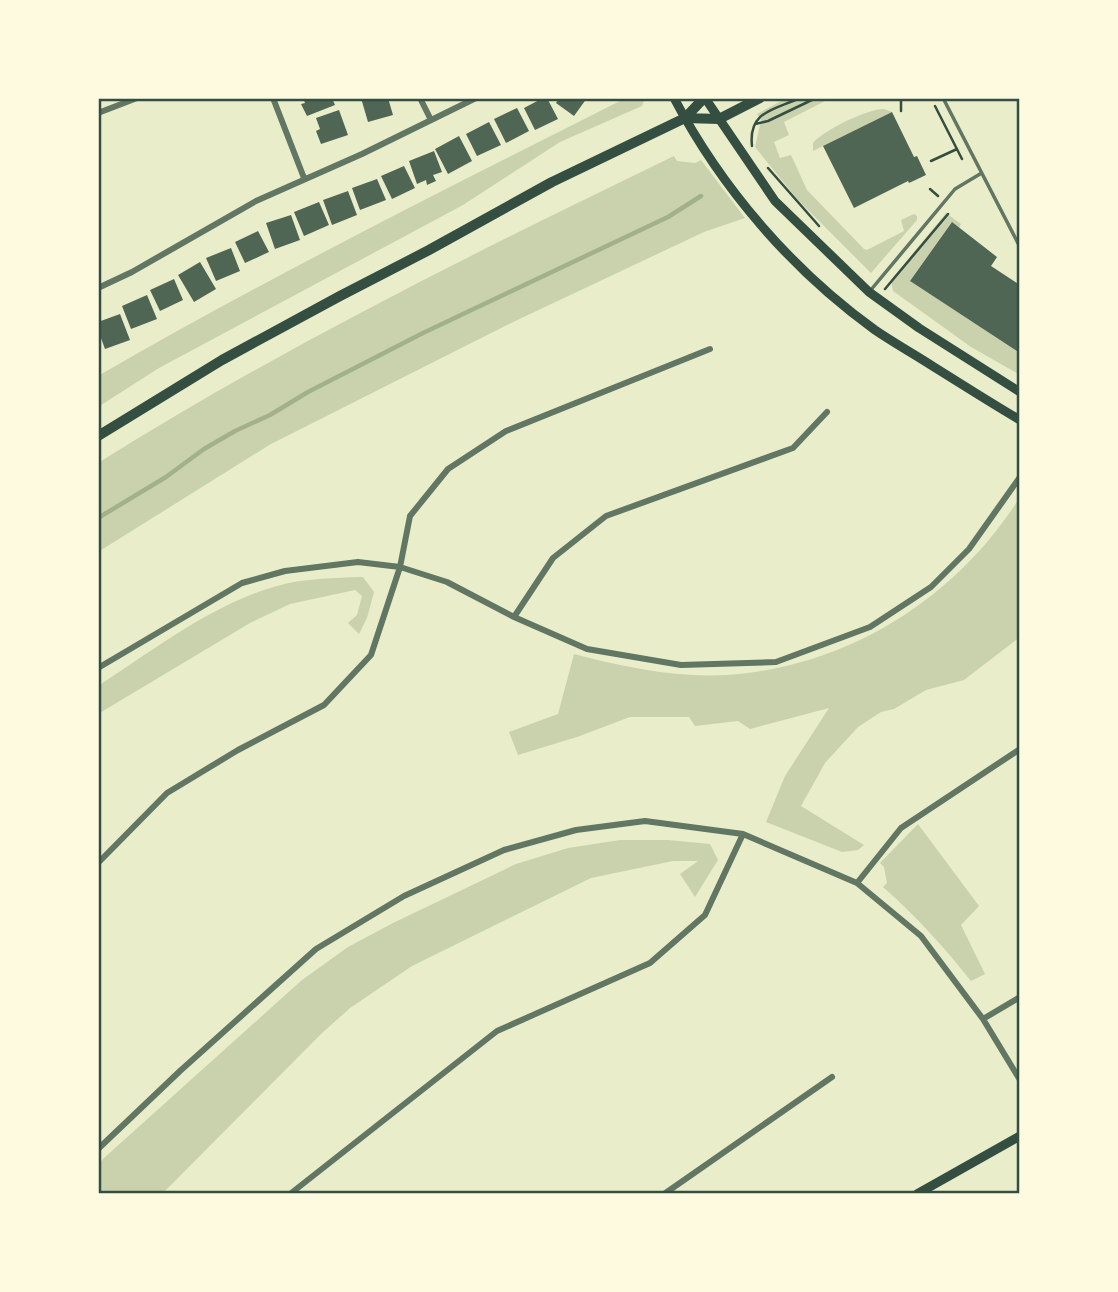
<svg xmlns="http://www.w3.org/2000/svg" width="1118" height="1292" viewBox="0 0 1118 1292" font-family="'IBM Plex Sans',sans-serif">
	<rect width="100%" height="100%" fill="#e9edc9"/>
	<path fill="#cad2ad" d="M623,98H645L642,106L560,142L463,205L159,368L98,407V376C269,277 446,189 622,100Z
		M793,98H831L784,122L789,135L774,142L780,158L791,155L807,190L864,249L867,250L904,231L901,220L914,214L917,216V220L871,273L797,199L755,147L761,120L757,114L779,102Z
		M884,109L892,112L813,151V143C822,131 869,108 884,109Z
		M674,156L677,161L695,163L701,160L745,218L704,232L511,323L271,444L98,552V463C283,347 478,251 674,156Z
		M946,213L961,224L959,228L951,223L910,281L1020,353V375L971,347L893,291L891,280Z
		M1020,497V637L964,680L926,690L894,709L881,712L858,727L825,763L801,806L864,845L858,850L842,852L766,822L785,776L829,708L750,729L738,721L695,726L689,717H630L577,737L518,755L509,732L558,714L574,654C623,667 676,678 727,675C847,667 956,599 1020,497Z
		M363,577L374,592L367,618L359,634L348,623L357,615L362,596L355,590L290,604L250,623L98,714V686C154,650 212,604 277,586C305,578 334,578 363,577Z
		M918,824L979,906L961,925L985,974L971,981C944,947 916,916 883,887L887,883L884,867L880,863Z
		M620,840H668L710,844L718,860L695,897L680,874L698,861H673L591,878L412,966L350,1008L321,1034L162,1194H98V1165L104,1158L302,980L348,947L393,923L516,864L568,848Z"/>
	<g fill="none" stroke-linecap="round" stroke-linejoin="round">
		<path stroke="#a3b18a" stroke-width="4.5" d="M98,518L166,477L204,449L235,431L270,415L308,392L423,333L668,217L701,196"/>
	</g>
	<path fill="#4f6655" d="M303,98H332L335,105L307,116L301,104L305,103Z
		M361,98H388L393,115L368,122Z
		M543,98H547L558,119L535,130L524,108Z
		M559,98H587L574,116L556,103Z
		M517,108L529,131L506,143L494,119Z
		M339,110L348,135L321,144L316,131L320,129L316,118Z
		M892,112L914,157L917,156L926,175L909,183L908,181L854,208L823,146Z
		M489,122L501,145L477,156L466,134Z
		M459,136L472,161L448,174L435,149Z
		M434,151L442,172L433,175L436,181L427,185L426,180L417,184L409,161Z
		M404,166L415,188L392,199L381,176Z
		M377,179L386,200L360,210L352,188Z
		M348,191L357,215L332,225L323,200Z
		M319,202L329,225L304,236L294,212Z
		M291,215L300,240L275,249L266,223Z
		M952,222L997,257L991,266L1020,285V353L910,281Z
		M258,231L269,252L245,263L235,242Z
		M231,248L240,271L216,281L206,258Z
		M200,262L216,289L194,302L178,275Z
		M174,279L183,300L160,311L150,290Z
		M147,295L157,319L131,329L122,306Z
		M120,314L130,340L105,349L98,330V322Z"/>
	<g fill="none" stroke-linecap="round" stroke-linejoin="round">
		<path stroke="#344e41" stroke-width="2.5" d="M935,106L962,159
			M901,111V98
			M755,124L768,121L816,98
			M752,146C748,111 774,110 800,98
			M931,161L957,149
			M768,168L819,226
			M930,189L938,196
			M885,289L948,214"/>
		<path stroke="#617663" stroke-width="3.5" d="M943,98L1020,247
			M870,291L955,189L980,174"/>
		<path stroke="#617663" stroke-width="6" d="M273,98L304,178
			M420,98L431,120
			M98,113L137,98
			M98,288L132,272L256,201L362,154L476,98
			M514,617L553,558L606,516L793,448L827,412
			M98,668L242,583L285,571L358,562L400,567L447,582L514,617L587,649L681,665L776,662L870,627L931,587L969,549L1020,477
			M98,863L167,793L238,750L324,705L371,655L400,567L410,516L448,469L506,431L710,349
			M857,883L901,828L1020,749
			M983,1019L1020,997
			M98,1149L180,1071L316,949L404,896L504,850L576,830L645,821L743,834L857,883L921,936L983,1019L1020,1080
			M290,1194L497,1031L650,963L705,915L743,834
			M664,1194L832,1077"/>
		<path stroke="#344e41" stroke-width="9" d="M674,98C722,189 792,270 875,330C894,343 914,354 934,367C963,385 991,403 1020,420
			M705,98L775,201L869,292L919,328L1020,392
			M917,1194L1020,1136"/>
		<path stroke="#344e41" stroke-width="10" d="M685,118L719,119L760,98
			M98,436L222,360L340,296L429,250L552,182L685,118L704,98"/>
	</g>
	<rect width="1118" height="1292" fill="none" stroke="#fefae0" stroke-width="200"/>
	<rect x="100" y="100" width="918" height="1092" fill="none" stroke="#344e41" stroke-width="2.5"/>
</svg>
